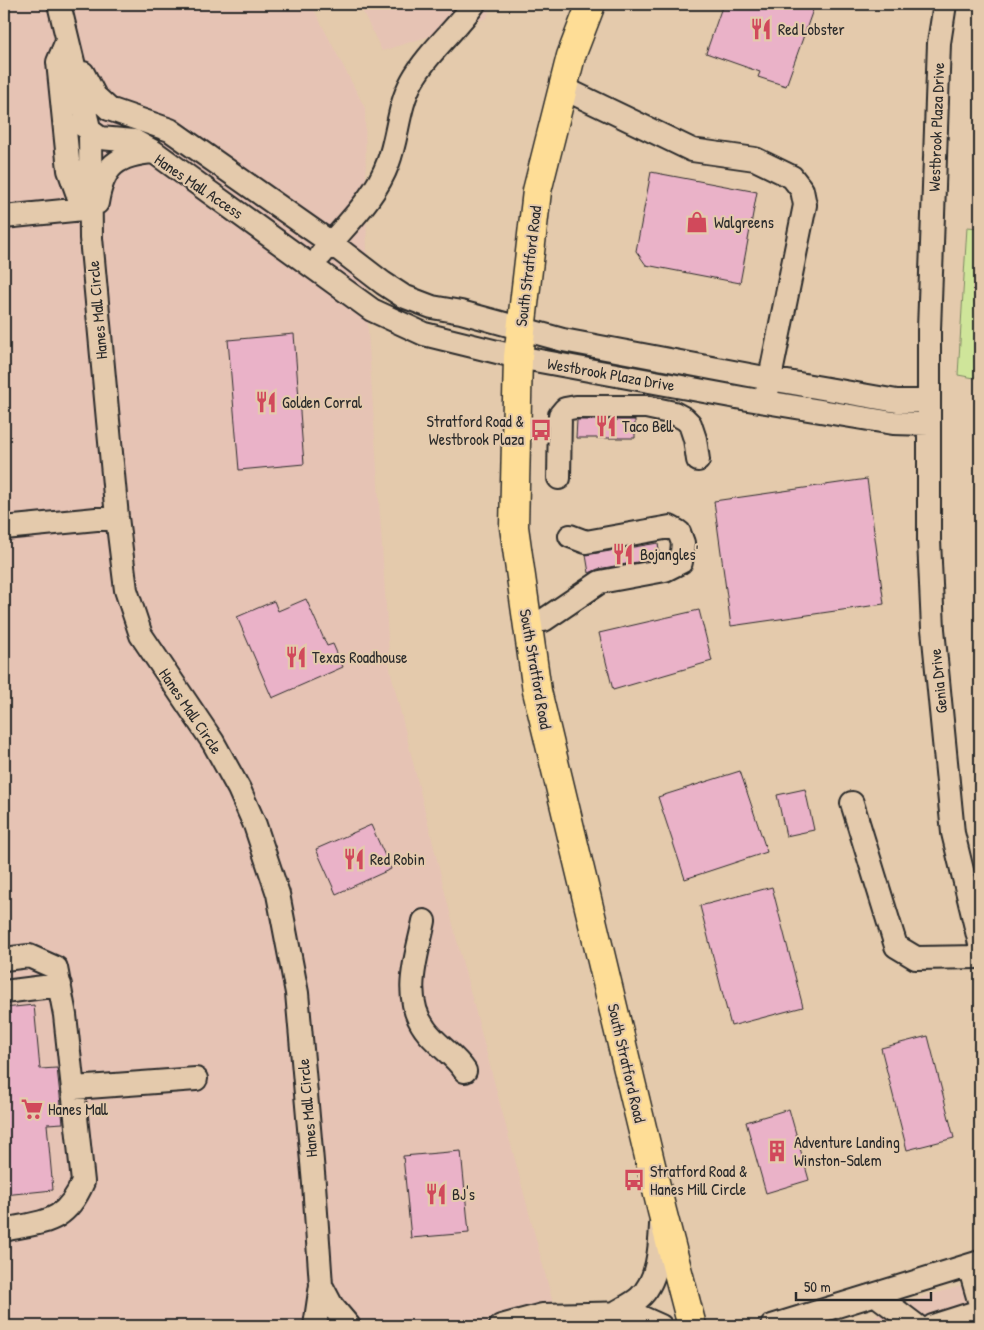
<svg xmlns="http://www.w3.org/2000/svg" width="984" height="1330" viewBox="0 0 984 1330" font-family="'Patrick Hand',sans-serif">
	<rect width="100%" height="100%" fill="#e4caac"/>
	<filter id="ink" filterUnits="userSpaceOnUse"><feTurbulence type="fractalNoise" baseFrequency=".02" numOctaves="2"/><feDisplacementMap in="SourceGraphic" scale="10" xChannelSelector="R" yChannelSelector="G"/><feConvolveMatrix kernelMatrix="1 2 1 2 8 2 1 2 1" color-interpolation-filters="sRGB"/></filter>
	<g filter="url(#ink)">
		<path fill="#e6c3b4" d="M4,4H311L365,108L368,331L390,669L459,949L559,1326H4Z
			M359,4H491L487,18L382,51Z
			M980,1281V1326H850L925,1296Z"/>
		<path fill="#cfe59a" stroke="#7d8862" d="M967,227L980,228V379L958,375Z"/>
		<path fill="#8fd5f1" stroke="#6791a2" d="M980,541V614L975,601L978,583L975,564L976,546Z"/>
		<path fill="#eab2c8" stroke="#2b2b2b" d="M723,4H815L786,86L758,77L760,72L706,53Z
			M651,172L757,192L740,283L646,265L636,251Z
			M294,334L304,464L239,470L228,340Z
			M577,420H635V438H576Z
			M867,479L884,604L731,626L714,501Z
			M658,543L660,558L598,569L589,573L586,555Z
			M306,599L327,646L333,644L343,667L272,698L237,617L274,601L278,611Z
			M699,610L712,661L613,690L599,633Z
			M740,771L767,852L685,879L658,797Z
			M805,789L814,830L786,836L777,795Z
			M371,825L391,869L336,894L316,849Z
			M772,887L803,1007L731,1026L700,906Z
			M34,1005L40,1069L57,1068L63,1123L47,1124L53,1190L4,1195V1008Z
			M928,1036L954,1138L907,1150L881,1048Z
			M789,1109L809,1180L766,1193L746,1122Z
			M461,1151L469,1233L411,1238L403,1156Z"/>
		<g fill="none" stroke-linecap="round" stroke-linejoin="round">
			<g stroke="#2b2b2b" stroke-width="26">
				<path id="minor" d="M59,4L90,132L91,238L117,517L126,590L141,635L213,742L239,789L255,825L278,894L297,993L314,1184L321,1285L315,1326
					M945,4L939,43L929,330V540L933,629L953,833L980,944
					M83,73L95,96L109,109L170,130L331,243L383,283L403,296L432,307L461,312L563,340L770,379L897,401H929
					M563,88L692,150L755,159L792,177L802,190L805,205L767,393
					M81,124L100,138L134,141L154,152
					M97,203C103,166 116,155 154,152L372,310L424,334L518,357L742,398L893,423L929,424
					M4,217L83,209L69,170L58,62L66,43
					M321,255C344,226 375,199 388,163C398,137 398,106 412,81C428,52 455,31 474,4
					M559,478L560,415L565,409L576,407H646L674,413L685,419L690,424L695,439L698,460
					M4,528L117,517
					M544,620L600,582L665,570L681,562L683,543L679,532L670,527L586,542L570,536
					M852,803L896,946L916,958L980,957
					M424,921C417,957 401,996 425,1029C436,1045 454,1054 465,1071
					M4,959L29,956L56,968L65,1015L83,1182C65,1224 45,1221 4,1230
					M4,992L60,985
					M74,1088L196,1079
					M969,1266L980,1304
					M321,1285L332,1306L349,1326
					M876,1295L917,1326
					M615,1313C623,1308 632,1304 639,1298C658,1282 660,1248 661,1225
					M501,1326L542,1315L632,1313L661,1326
					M772,1326L980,1262
					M933,1326L980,1311"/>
			</g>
			<g stroke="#2b2b2b" stroke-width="31">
				<path id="major" d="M591,4L571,56L537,191L518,357L514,527L537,691L662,1211L692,1326"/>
			</g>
			<use href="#minor" stroke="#e4caac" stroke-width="22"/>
			<use href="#major" stroke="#fedd96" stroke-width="28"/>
		</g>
	</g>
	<defs>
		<g id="restaurant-bare" transform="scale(1.725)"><path d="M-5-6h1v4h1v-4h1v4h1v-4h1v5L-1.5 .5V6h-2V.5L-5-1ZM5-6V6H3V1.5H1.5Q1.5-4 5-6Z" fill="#d1495b" stroke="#e4caac" stroke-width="2.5" paint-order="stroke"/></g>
		<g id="shop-bare" transform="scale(1.725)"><path d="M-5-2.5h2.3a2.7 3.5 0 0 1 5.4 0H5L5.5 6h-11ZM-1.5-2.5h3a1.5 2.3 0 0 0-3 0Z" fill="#d1495b" stroke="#e4caac" stroke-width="2.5" paint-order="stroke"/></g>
		<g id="bus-bare" transform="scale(1.725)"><path d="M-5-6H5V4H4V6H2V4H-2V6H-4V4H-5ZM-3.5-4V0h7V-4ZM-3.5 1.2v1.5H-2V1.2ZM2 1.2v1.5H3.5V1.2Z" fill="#d1495b" stroke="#e4caac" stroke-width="2.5" paint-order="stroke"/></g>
		<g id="supermarket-bare" transform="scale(1.725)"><path d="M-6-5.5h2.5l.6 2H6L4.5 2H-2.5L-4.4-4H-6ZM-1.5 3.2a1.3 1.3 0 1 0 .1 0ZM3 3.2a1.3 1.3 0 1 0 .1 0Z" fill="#d1495b" stroke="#e4caac" stroke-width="2.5" paint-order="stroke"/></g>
		<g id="building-bare" transform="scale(1.725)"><path d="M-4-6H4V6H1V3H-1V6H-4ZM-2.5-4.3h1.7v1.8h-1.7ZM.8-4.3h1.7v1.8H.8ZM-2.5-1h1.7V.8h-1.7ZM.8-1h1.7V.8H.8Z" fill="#d1495b" stroke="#e4caac" stroke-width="2.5" paint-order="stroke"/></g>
	</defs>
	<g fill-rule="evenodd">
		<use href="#restaurant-bare" x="761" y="29"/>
		<use href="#shop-bare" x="697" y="222"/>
		<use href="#restaurant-bare" x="266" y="402"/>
		<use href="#restaurant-bare" x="606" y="426"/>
		<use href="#bus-bare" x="541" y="430"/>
		<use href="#restaurant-bare" x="623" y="554"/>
		<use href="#restaurant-bare" x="296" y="657"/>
		<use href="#restaurant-bare" x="354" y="859"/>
		<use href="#supermarket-bare" x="32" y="1109"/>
		<use href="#building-bare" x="777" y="1151"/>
		<use href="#bus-bare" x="634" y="1180"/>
		<use href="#restaurant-bare" x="436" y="1194"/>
	</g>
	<g text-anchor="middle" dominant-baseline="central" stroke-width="4" stroke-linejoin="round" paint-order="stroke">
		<g font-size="16" fill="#2b2b2b" stroke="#e4caac" text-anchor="start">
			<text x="778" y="29">Red Lobster</text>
			<text x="714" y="222">Walgreens</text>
			<text x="282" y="402">Golden Corral</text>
			<text x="524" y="421" text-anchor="end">Stratford Road &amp;<tspan x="524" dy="18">Westbrook Plaza</tspan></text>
			<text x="622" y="426">Taco Bell</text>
			<text x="640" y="554">Bojangles'</text>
			<text x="312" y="657">Texas Roadhouse</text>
			<text x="370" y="859">Red Robin</text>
			<text x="48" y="1109">Hanes Mall</text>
			<text x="794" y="1142">Adventure Landing<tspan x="794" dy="18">Winston-Salem</tspan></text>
			<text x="650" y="1171">Stratford Road &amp;<tspan x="650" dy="18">Hanes Mill Circle</tspan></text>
			<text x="452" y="1194">BJ's</text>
		</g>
		<g font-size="16" fill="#2b2b2b" stroke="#e4caac">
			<text transform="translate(936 127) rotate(-88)">Westbrook Plaza Drive</text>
			<text transform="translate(199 186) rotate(34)">Hanes Mall Access</text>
			<text transform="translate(528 266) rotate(-83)">South Stratford Road</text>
			<text transform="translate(97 310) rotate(-95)">Hanes Mall Circle</text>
			<text transform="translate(611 374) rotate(10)">Westbrook Plaza Drive</text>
			<text transform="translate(536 669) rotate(80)">South Stratford Road</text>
			<text transform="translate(938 681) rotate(-96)">Genia Drive</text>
			<text transform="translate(191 711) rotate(56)">Hanes Mall Circle</text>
			<text transform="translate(627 1063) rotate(77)">South Stratford Road</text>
			<text transform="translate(307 1108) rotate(-95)">Hanes Mall Circle</text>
		</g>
	</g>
	<rect width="984" height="1330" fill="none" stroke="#e4caac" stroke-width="20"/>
	<rect x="10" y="10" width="964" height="1310" fill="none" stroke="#2b2b2b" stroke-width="2" filter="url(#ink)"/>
	<path d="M796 1292v8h135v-8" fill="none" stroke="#2b2b2b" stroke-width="2.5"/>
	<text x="804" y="1292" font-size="15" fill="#2b2b2b" stroke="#e4caac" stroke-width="4" paint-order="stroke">50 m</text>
</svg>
